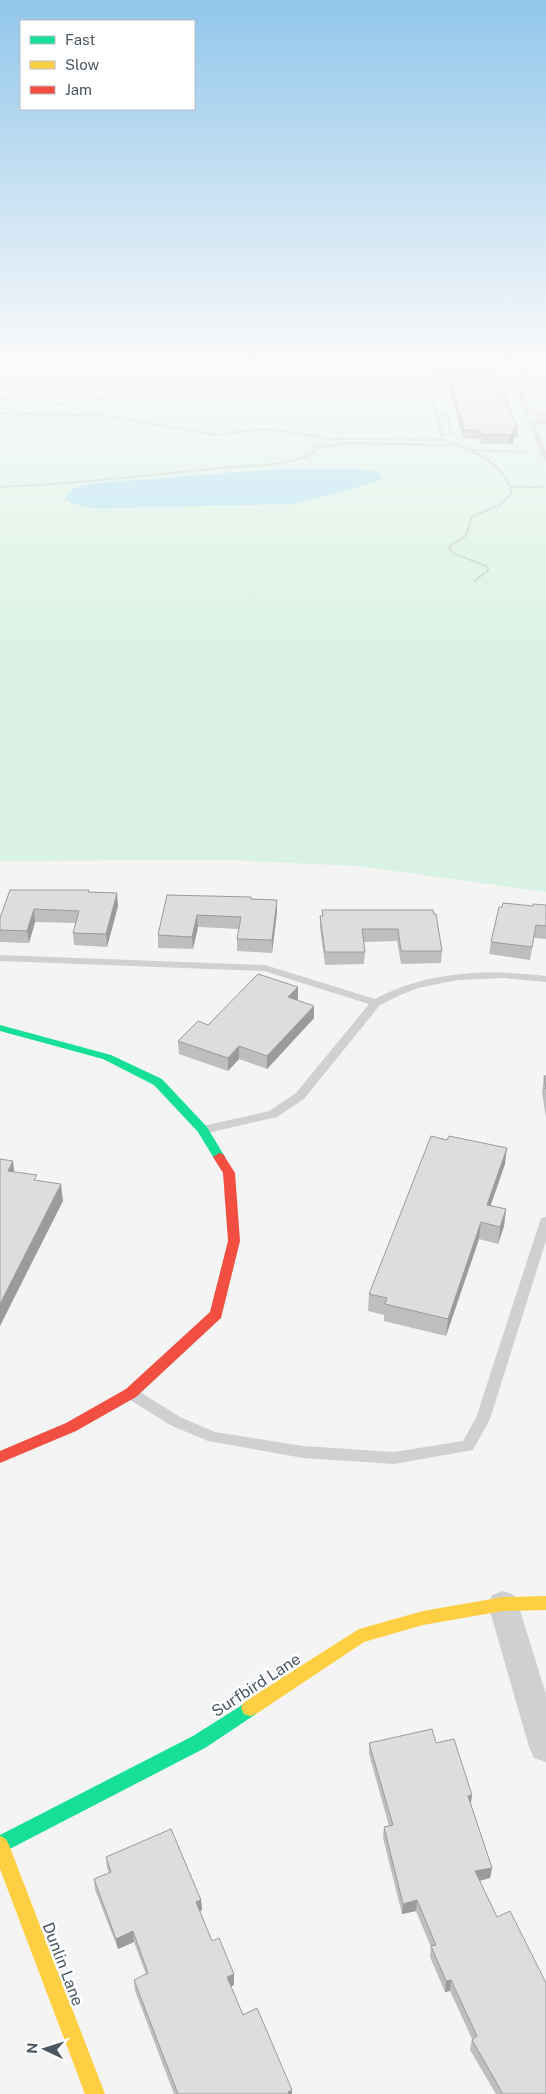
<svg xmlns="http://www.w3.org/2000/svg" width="546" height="2094" viewBox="0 0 546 2094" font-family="'Public Sans',sans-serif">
	<rect width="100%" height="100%" fill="#f4f4f4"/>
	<path fill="#d9f2e3" d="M0,364H546V892L357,866L228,860L0,861Z"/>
	<path fill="#aee2f0" d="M471,366L473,374H430L429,367Z
		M278,469H358L379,472L382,479L352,489L293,504L106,508C91,508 79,507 65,499C72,484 85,486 99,483Z"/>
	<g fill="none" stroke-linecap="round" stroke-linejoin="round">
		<path stroke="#bcc7c4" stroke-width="2" stroke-dasharray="2 1" stroke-linecap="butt" d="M406,364L409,372L429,388L443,440
			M396,381L417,380
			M0,399L54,405L104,398L108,395L107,390L110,386L119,384L239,377L279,381H328L375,387L390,384L397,380C385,368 360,373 345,374C287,377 229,368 171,364
			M0,413L107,416L216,435L259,429L286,431L329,439L443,440L473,450L526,452
			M436,414H447L452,434H440
			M472,451C492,462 505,470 512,493L500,505L475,515L471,519L466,536L448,547L453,553L488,567V571L474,581
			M0,487C70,484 140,476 210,469C244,465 280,468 312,454L315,448L349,443L452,445
			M510,487H546"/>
		<path fill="#ced0d2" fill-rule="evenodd" d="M527,368H546V372H528L517,377L530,409L532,412H546V416L529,415L524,410L511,376Z
			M546,420V424H535L546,451V461L543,459L529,422L532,420Z
			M0,955L265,965L375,999C428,971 487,969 546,976V982L504,978L458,980L418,988L398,996L380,1005L304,1099L277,1117L203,1134L197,1130L199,1127L269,1111L296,1093L369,1004L264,971L0,961Z
			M546,1217V1241L490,1419L473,1450L394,1464L303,1458L208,1441L170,1425L127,1398L125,1394L127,1390L132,1388L137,1390L180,1417L215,1432L303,1446L394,1452L463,1441L476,1418L540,1221L541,1218Z"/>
		<path fill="#ced0d2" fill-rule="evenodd" d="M503,1591L514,1595L518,1604L546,1694V1762L534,1758L529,1747L488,1604L492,1595Z"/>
		<path fill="#16e098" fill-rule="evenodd" d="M0,1025L111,1055L162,1079L207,1127L225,1157L223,1160H215L198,1132L154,1085L103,1059L0,1031Z
			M250,1700L256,1702L259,1708L256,1714L205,1748L0,1854V1835L193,1736Z"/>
		<path fill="#ffcf43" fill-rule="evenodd" d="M546,1596V1610L503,1611L423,1625L364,1642L256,1714L250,1716L244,1714L241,1708L244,1702L359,1629L423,1611L503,1597Z
			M0,1836L6,1839L9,1845L105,2094H85L0,1869Z"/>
		<path fill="#f24e42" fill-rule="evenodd" d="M219,1153L223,1154L235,1173L240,1241L221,1318L136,1397L76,1431L0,1463V1451L66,1423L126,1389L210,1312L228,1241L223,1173L213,1157Z"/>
	</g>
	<path fill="#bebebf" d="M451,374L518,429L517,438H513V443L509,444H482L479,439L463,438L449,388V379H450Z
		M89,890V892L118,906L107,947L74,945L73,933L76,923L35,922L29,943L0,942V918Z
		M167,895L277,900V912L272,953L237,951V939L239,929L198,927L193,949L158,948V935Z
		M546,905V939L534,938L530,960L489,954L491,942L533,906Z
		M322,910H433L442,951L441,963L401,964L397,941L363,942L365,952L364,964L325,965L320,928V916H322Z
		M298,999L297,1000L314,1018L267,1069L239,1059L228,1071L179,1054L178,1041L208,1025Z
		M544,1076H546V1118L542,1092Z
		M505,1164L490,1206L506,1209L504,1226L498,1244L479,1239L446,1336L384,1321V1315L368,1311L369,1294Z
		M369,1743H436L472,1795L471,1805L492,1868L490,1878L480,1881L546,2094H496L470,2050L472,2039L450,1991L445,1992L430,1957L431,1947L416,1911L402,1914L383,1838L384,1827L389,1826L369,1754Z
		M106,1857L201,1900L202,1910L200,1912L212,1941L234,1985L230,1986L243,2015L292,2094H174L135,1991L134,1980L146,1974L134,1942L118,1949L95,1890L94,1879L109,1873L107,1868Z"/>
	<path fill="#9b9b9b" d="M513,434V443L509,444L510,435Z
		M117,893L118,906L107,947L106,934Z
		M277,900V912L272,953V940Z
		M34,909L35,922L29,943L27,931Z
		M197,915L198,927L193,949L192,937Z
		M298,987V999L288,1009V997Z
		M314,1006V1018L267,1069V1056Z
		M239,1046V1059L228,1071V1058Z
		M507,1148L505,1164L485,1222L487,1205Z
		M13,1161L15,1178L8,1171Z
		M61,1184L63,1201L0,1326V1304Z
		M506,1209L504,1226L498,1244L500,1227Z
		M481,1222L479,1239L446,1336L448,1319Z
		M472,1795L470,1806L468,1796Z
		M492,1868L490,1878L474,1882L475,1871Z
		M201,1900L202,1910L196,1913V1902Z
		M417,1900L416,1911L402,1914L403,1904Z
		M133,1931L134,1942L118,1949L116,1939Z
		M234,1974V1985L227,1988V1977Z
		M451,1980L450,1991L445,1992L446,1981Z
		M292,2090V2094H288V2092Z"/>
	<path fill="#ddddde" stroke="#9b9b9b" d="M451,374H495L518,429H514L513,434L510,435H482L480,430H464L449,379H452Z
		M10,890H89L88,892L117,893L106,934L73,933L79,911L34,909L27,931L0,930V918Z
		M167,895L251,897V899L277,900L272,940L237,939L241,917L197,915L192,937L158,935Z
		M503,903L533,906V904L546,905V926L536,925L532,947L491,942L499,907H502Z
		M322,910H433L434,914H436L442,951H401L398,929H362L365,952H325L320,916H323Z
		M258,974L298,987L288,997L314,1006L267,1056L239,1046L228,1058L178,1041L198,1021L208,1025Z
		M544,1076H546V1089Z
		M431,1136L447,1140L449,1136L507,1148L487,1205L506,1209L500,1227L481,1222L448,1319L385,1304L387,1298L369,1294Z
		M0,1159L13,1161L8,1171L37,1175L34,1180L61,1184L0,1304Z
		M432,1729L436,1743L454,1739L472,1795L468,1796L492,1868L475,1871L497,1917L510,1911L546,1983V2094H503L472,2040L477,2036L451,1980L446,1981L431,1946L436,1945L417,1900L403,1904L384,1827L393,1825L369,1743Z
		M171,1829L201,1900L196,1902L212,1941L219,1938L234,1974L227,1977L243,2015L257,2008L292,2090L288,2092L289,2094H178L134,1980L148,1973L133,1931L116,1939L94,1879L111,1872L106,1857Z"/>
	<linearGradient id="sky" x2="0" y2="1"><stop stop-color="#91c6eb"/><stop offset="0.55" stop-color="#fafafa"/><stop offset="1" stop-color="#fafafa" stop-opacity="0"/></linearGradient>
	<rect width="546" height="658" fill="url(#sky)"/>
	<g text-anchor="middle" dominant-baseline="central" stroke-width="5" stroke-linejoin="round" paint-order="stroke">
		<g font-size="16" fill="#4a5661" stroke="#fff">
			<text transform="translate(256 1685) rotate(-33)">Surfbird Lane</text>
			<text transform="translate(63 1964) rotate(69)">Dunlin Lane</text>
		</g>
	</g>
	<rect x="20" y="20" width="175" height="90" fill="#ffffff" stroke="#b7bbc0"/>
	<rect x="30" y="36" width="25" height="8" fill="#16e098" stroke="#b7bbc0"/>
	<text x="65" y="45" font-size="15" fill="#4a5661">Fast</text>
	<rect x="30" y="61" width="25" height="8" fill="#ffcf43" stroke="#b7bbc0"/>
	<text x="65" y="70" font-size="15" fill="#4a5661">Slow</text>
	<rect x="30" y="86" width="25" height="8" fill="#f24e42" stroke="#b7bbc0"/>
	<text x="65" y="95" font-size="15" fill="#4a5661">Jam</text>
	<g transform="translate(45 2049) rotate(274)" stroke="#ffffff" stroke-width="4" paint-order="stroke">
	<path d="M0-4L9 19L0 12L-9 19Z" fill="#4a5661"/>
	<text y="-8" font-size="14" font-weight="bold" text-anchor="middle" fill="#4a5661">N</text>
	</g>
</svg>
